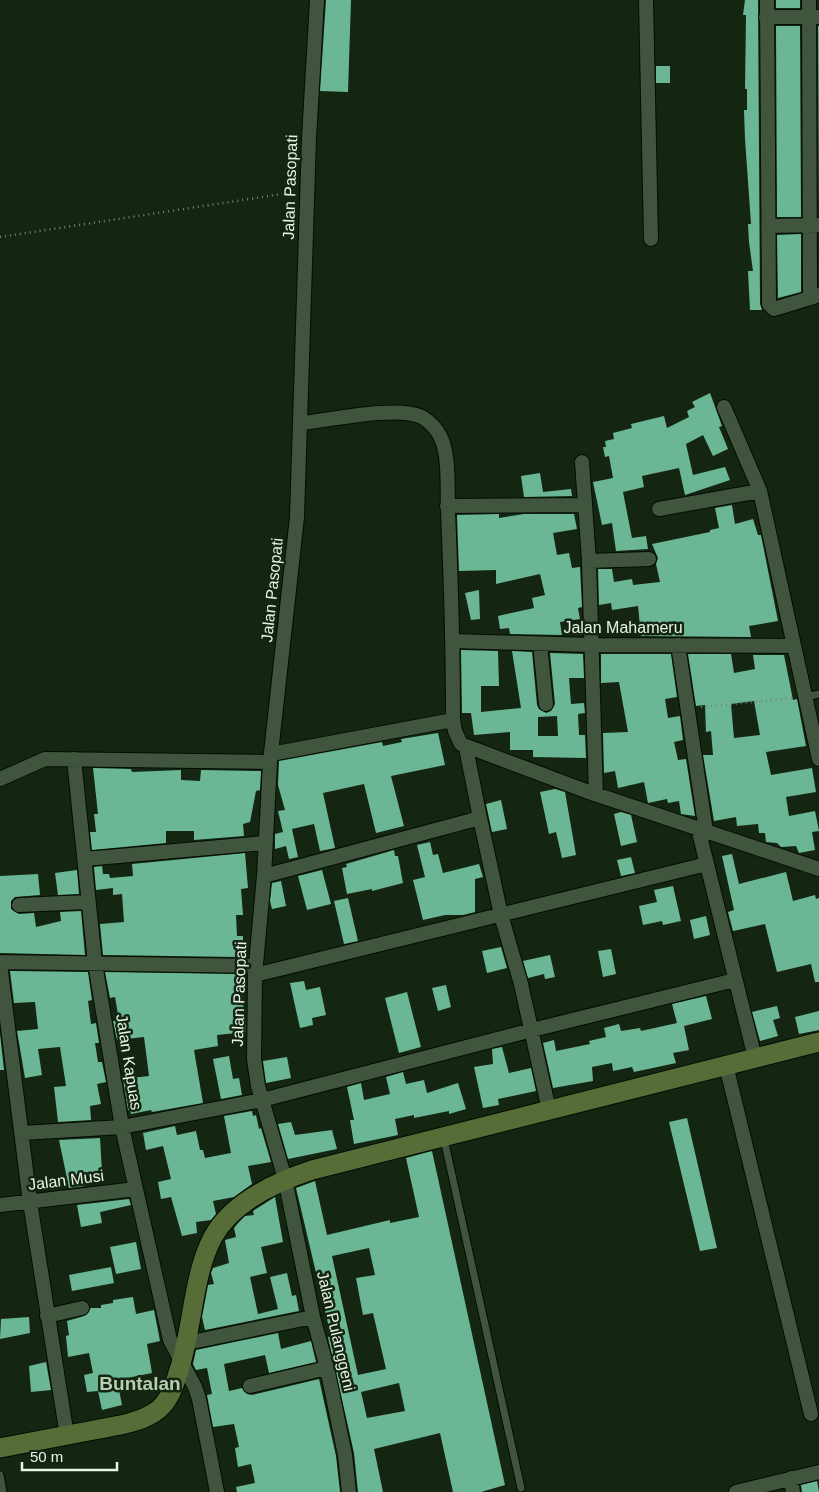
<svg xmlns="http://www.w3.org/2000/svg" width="819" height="1492" viewBox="0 0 819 1492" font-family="Helvetica,sans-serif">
	<rect width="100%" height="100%" fill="#142611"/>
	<path fill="#6bb795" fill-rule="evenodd" d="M326,0H351L348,92L320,91Z
		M745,0H758L760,304L762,310H750L748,271H753L749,242L748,224H751L745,139L744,110H747V89H745L746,15H743Z
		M776,0H800V8H776Z
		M776,26H800L801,217H777Z
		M818,26H819L818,214Z
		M656,66H670V83H656Z
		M801,234V292L778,298L777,235Z
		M710,393L722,426L719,427L728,449L713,456L703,435L686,444L693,475L725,467L730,480L685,495L679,468L642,476L644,487L623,492L632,538L646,536L648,549L616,551L612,523L602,525L593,482L613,478L609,456L605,457L603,447H606L605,441L614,439L613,433L632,428L631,424L664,416L667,428L689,417L687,411L695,407L692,402Z
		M540,473L543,492L571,489L572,496L524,497L521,476Z
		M732,505L735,524L753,519L758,535H761L778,621L749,626L751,637L641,636L638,606L612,610L611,603L599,605L598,569H612L614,582L632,579L633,585L660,582L656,564L658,558L652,544L710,532V530L719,528L715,508Z
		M499,514V518L524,514H574L577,529L553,533L557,555L569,553L572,568L580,567L582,607L578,608L580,619L560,622L562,635L510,634L509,628L500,629L498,616L534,608L532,598L545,595L540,574L496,584V570L459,571L457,515Z
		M479,590L480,619L471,620L465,593Z
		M461,650L498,651L499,686H481V712L521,708L512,651L532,652L537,705L539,709L546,713L551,711L555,704L550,653L583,654L584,678H569L571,704L584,703L585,713L578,714L579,735H585L586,758L533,757V750H510V732L474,735L471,713H462ZM557,716L558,736H538V717Z
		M601,654H671L677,697L665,699L668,718L680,716L683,740L674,742L678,760L686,759L695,816L681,814L679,801L668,803L667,799L648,803L644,782L618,788L615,771L604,773L603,733L628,732L619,682L601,683Z
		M688,654H731L734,673L755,669L753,655H784L793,700L797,699L806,746L766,752L771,775L812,768L816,792L786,797L789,816L815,811L819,831L812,832L815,850L799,853L796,846L781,847L777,843L766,842L765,833H759L758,824L737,826L736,817L714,821L703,755H713L711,731L706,732L705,705L696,706ZM754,701L760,735L734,738L731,704Z
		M438,733L445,765L391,776L404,826L376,833L364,784L323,793L335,848L320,851L314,824L292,829L298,857L289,859L286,846L275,849V834L283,832L278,811L285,810L278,785L279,761L382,742L383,746L402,742L401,739Z
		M93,768L131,769L132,772L181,770V780L200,781L201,770L261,771L260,790L256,791L250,822L243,824L244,836L194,840V831H166V843L92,850L90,832H96L94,814H98Z
		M555,789L565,792L576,855L562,858L556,832L549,834L540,792Z
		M501,800L507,829L492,832L486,804Z
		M621,812L631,815L637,842L621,846L614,814Z
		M430,842L433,855L438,854L443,873L479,864L483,877L475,879V912L463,915H445L423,920L413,880L425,877L417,845Z
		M394,850L395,856H398L403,883L372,891V889L347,894L342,868L347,867L346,864Z
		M245,853L248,888L241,889L243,915H236L237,936H243V949H238V957L103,955L100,924L124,922L122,894L113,895V888L96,890L94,867L102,866L103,874H109L110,878L133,876L132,864Z
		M732,854L739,884L786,872L793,901L815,895L816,899L819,898V982H815L811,964L777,972L765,924L733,931L728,912L734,910L722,856Z
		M631,857L635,873L621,876L617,860Z
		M77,870L79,894L58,895L55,873Z
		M322,870L331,904L307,910L298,876Z
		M38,874L40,895L15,897L11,901V909L19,914L34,913L36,927L61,921L60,912L81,911L85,955L0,953V876Z
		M281,881L286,906L272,909L270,901L272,883Z
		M673,886L681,921L663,925L662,921L643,925L639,906L657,902L654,890Z
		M348,898L358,941L344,944L334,901Z
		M706,916L710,935L694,939L690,920Z
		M501,947L507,968L487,973L482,951Z
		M611,949L616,974L603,977L598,951Z
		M550,955L555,977L545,979L544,974L528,978L523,961Z
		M10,971L88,972L92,1000L88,1001L91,1024L96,1023L99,1043H95L98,1062H102L106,1082L97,1084L101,1104L90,1106L91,1120L58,1122L54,1087L66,1086L60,1047L38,1049L42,1075L25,1078L17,1031L38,1029L35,1002L14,1003Z
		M105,972L240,974L244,1013H246V1032L217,1035L218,1046L194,1050L203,1103L152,1112L151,1110L131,1114L130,1110H128L123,1079L149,1076L144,1037L117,1040L113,1021L119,1020L115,997L110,998Z
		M304,981L306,990L320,987L326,1015L312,1018L313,1025L300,1028L290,983Z
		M446,985L451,1007L438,1011L432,988Z
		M407,992L421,1047L399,1053L385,998Z
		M706,996L712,1019L684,1026L689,1050L673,1053L676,1063L634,1072L632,1067L613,1071L612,1063L592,1067L593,1081L553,1088L543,1043L554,1040L556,1051L590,1044L589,1041L606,1037L604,1028L619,1024L621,1031L640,1028L641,1031L677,1023L672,1004Z
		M777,1006L780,1018L773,1020L778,1036L760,1041L752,1012Z
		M819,1011V1030L799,1034L795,1017Z
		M0,1034L4,1070H0Z
		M502,1047L509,1073L531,1068L536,1091L498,1099L499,1105L483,1108L474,1067L493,1064L492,1049Z
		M229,1056L233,1079L239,1078L242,1095L221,1099L213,1059Z
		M287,1057L291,1078L266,1083L263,1061Z
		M403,1072L406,1084L424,1080L427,1093L458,1083L466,1109L449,1114V1111L414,1118V1115L395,1119L398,1135L354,1144L350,1120H354L347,1087L361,1083L364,1100L390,1094L386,1077Z
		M252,1111L253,1116L256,1115L259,1129L261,1128L271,1162L248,1166L252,1184L234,1197L213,1201L216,1214L211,1220L196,1222L197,1233L182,1236L171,1197L161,1199L158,1182L171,1179L163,1146L146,1150L143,1133L175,1126L177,1135L196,1131L200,1150H203L205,1158L231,1153L224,1116Z
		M687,1118L717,1248L700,1251L669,1122Z
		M291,1122L295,1135L332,1130L337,1149L288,1159L278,1124Z
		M100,1138L102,1172L82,1175L85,1186L69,1188L59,1140Z
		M432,1151L505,1485L481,1492H453L440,1433L374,1449L383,1492H358L354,1453L328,1337L331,1336L296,1188L315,1181L327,1235L390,1220V1223L419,1217L406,1158ZM369,1248L375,1275L356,1278L363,1315L373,1313L386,1369L358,1375L332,1256ZM399,1383L405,1411L367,1418L361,1392Z
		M275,1197L283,1242L261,1247L267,1273L250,1277L258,1314L278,1309L270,1277L287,1273L292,1296L296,1295L299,1311L205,1330L202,1317L208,1285L214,1284L211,1273L213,1268L229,1263L225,1240L236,1237L234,1228L239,1222L245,1216L254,1215L253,1211Z
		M129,1199L131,1205L100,1212L102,1223L81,1227L77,1205Z
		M136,1242L141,1269L116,1274L110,1247Z
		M111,1267L114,1283L72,1291L69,1275Z
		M133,1297L136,1314L154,1310L160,1341L147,1344L152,1373L117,1380L122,1405L102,1410L98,1391L87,1392L84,1375L93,1373L89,1353L68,1357L66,1336L69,1335L67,1321L84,1316L91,1308H101V1305L113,1303V1300Z
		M29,1317L30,1333L0,1339L1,1319Z
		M278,1333L281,1349L311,1341L316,1362L269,1373L265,1355L224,1364L229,1391L242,1388L247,1394L252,1395L319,1379L336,1456L340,1492H237L236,1487L255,1483L251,1464L238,1467L235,1448L239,1447L234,1424L213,1427L207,1395L212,1394L207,1368L196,1370L193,1364L196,1350Z
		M46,1362L51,1390L31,1392L29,1366Z
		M817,1481L819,1492H802L801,1485Z"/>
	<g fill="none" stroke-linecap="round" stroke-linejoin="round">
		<g stroke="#010e00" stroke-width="9">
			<path id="service" d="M806,697L819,694
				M444,1139L521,1488
				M0,1475L3,1492"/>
		</g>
		<g stroke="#010e00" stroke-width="16">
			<path id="minor" d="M317,0L309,138L297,517L270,762L264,876L255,975L254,1059L258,1086L285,1179L313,1317L327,1368L345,1455L349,1492
				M646,0L651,239
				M767,0L769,304L774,309L810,298
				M809,0L810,298L819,295
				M766,17H818
				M768,226L819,225
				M724,407L760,491L819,759
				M302,423C330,420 398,405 422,417C429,421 437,429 440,436C450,454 447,491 448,511C451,581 453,651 453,720L455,731L461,744L586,791L819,869
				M582,462L589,561L596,795
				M447,506L585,505
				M659,509L760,491
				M589,561L649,559
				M453,641L592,645L793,646
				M540,644L546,704
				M678,645L706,831
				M466,748L480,818
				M271,754L453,720
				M74,759L95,963L122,1127L170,1340L195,1387L199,1399L217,1492
				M0,779L45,759L270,762
				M698,828L755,1058
				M85,859L264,843
				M264,876L480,818L501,915L521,984L549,1110
				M19,905L88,902
				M0,962L256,966
				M0,964L30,1202L67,1436
				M255,975L707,864
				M726,1065L811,1414
				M22,1133L122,1127L262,1100L532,1030L735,980
				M0,1205L136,1189
				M47,1316L82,1308
				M187,1343L313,1317
				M250,1386L327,1368
				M791,1478L793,1492
				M736,1492L819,1472"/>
		</g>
		<g stroke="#010e00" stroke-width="21">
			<path id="secondary" d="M0,1448C31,1442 62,1436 94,1430C114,1426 137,1424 155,1412C168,1404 174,1387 178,1373C193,1331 192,1276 213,1237C232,1202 276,1182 312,1170L819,1042"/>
		</g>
		<path stroke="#768573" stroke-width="2.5" stroke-dasharray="1 4" stroke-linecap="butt" d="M0,237L295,192
			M701,707L792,698"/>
		<use href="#service" stroke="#41553e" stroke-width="7"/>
		<use href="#minor" stroke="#41553e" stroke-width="14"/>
		<use href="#secondary" stroke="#586c38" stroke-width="19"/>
	</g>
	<g text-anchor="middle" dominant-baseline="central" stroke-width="5" stroke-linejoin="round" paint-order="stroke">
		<g font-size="16" fill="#e8f4e6" stroke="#142611">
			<text transform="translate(290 187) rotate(-88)">Jalan Pasopati</text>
			<text transform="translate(272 590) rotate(-84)">Jalan Pasopati</text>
			<text x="623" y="627">Jalan Mahameru</text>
			<text transform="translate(239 994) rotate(-88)">Jalan Pasopati</text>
			<text transform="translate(129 1062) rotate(81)">Jalan Kapuas</text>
			<text transform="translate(66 1180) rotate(-7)">Jalan Musi</text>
			<text transform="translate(336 1331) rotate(77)">Jalan Pulanggeni</text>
		</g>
		<g font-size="19" font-weight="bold" fill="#b7ceb3" stroke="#142611">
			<text x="140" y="1383">Buntalan</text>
		</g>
	</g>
	<path d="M22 1462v8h95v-8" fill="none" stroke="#e8f4e6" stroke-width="2.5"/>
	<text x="30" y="1462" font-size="15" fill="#e8f4e6" stroke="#142611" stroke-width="4" paint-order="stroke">50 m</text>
</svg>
